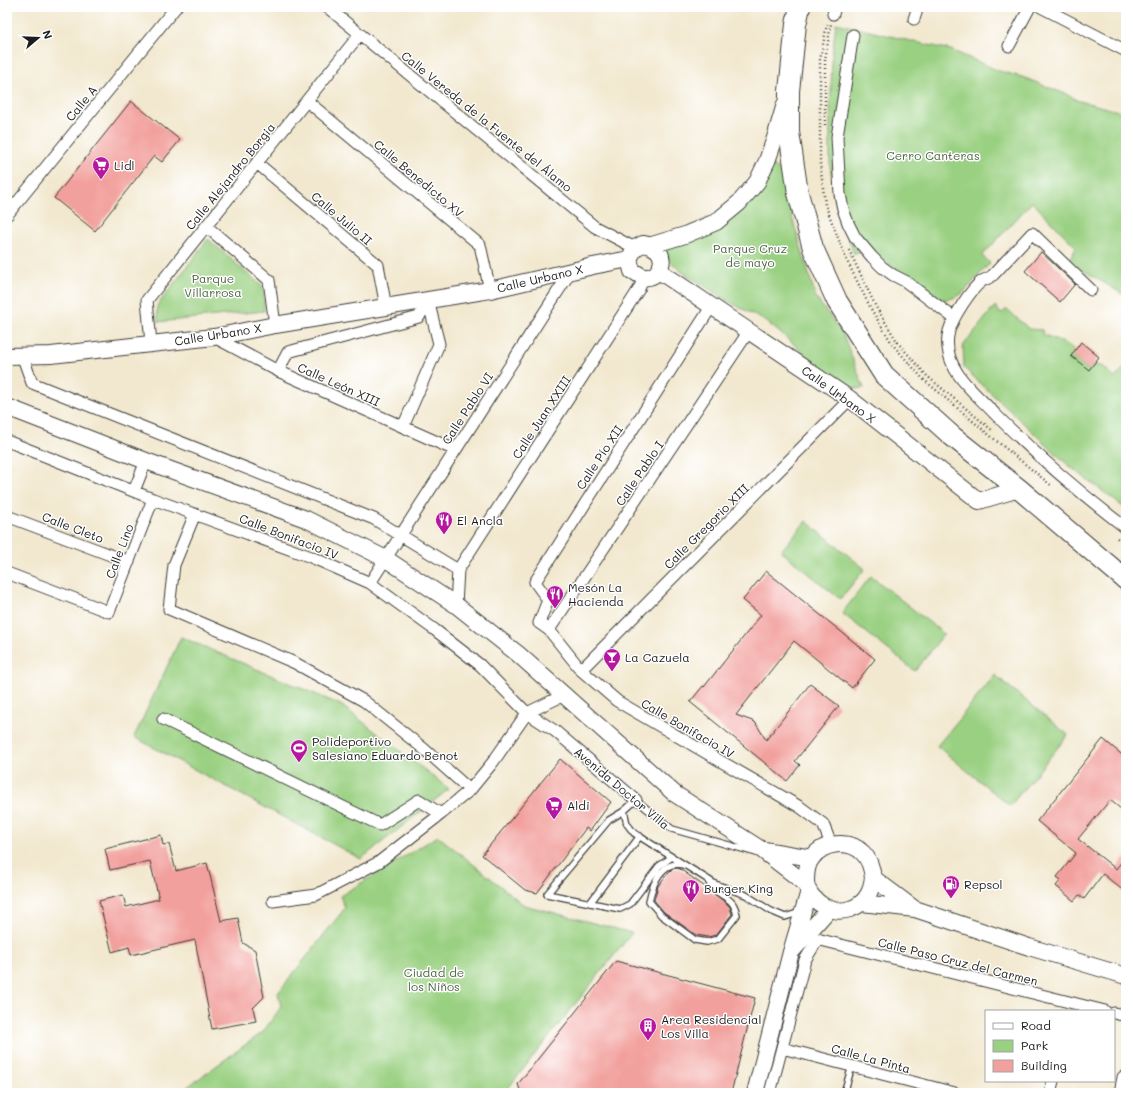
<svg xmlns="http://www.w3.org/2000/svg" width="1133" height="1100" viewBox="0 0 1133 1100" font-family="Mali,sans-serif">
	<rect width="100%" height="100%" fill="#fff"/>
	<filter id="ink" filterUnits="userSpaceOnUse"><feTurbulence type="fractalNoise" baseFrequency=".025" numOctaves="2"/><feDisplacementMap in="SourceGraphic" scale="8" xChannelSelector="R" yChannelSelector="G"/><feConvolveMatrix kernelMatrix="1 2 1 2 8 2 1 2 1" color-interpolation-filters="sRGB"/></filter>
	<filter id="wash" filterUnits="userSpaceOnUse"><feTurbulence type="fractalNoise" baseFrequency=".012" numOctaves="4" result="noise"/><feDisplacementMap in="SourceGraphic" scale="16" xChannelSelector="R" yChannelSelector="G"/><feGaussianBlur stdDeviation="0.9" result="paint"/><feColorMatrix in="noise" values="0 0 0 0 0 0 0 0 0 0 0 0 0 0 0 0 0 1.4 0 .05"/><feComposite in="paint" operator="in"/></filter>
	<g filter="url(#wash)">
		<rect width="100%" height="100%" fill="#f2e8cf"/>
		<path fill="#9ad081" stroke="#5b764e" d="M836,23L915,42L951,50L999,71L1022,77L1071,96L1076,100L1126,113V296L1069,262L1076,247L1032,202L982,256L990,263L964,292L957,297L943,300L933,297L912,280L890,265L875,253L863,249L854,254L836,204L830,166V120L832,55Z
			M767,161L796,182L792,217L816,298L842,332L864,388L836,390L797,347L767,322L728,301L682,272L652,245L739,203Z
			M208,239L264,288V311L158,322L157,306Z
			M995,306L1001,314L1007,309L1029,329L1042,330L1044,335C1055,339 1066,343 1075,350L1071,356L1089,370L1093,364L1104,367L1115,378L1126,366V509L1068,465L964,368L963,346Z
			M806,521L865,569L840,599L781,551Z
			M871,576L944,634L915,671L842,613Z
			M181,637L341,705L449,789L361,859L134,737Z
			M995,675L1068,735L1010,806L937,746Z
			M438,836L524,905L632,933L505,1092L506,1093H179L263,1032L281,1007L278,993L345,908L340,896Z"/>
		<g id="blocks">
			<path fill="#f2a09d" d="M131,101L180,140L162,162L154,156L95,231L54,198Z
				M1041,252L1075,284L1060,302L1025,271Z
				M1081,342L1099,357L1089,370L1071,356Z
				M766,571L875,659L852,688L794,641L736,715L755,722L766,740L810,684L839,706L795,761L800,765L787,781L690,702L703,686L704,687L761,615L743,600Z
				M1103,739L1126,758V813L1110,800L1078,839L1116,869L1126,856V893L1103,874L1084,899L1079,895L1074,901L1056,886L1061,880L1057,877L1076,853L1037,821Z
				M560,759L611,802L590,831L586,828L537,893L525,890L482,855Z
				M161,835L163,845L169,844L176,871L207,863L221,921L238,918L243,943L255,950L264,997L253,1008L256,1021L212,1029L195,940L131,955L129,947L112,952L99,901L123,895L126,907L159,899L150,861L110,870L105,849Z
				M677,868L680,869L708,889L726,903L730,907L732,914L716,935L708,937L696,935L664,912L654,900L658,886L668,873L672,869Z
				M616,961L755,998L731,1093H521L518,1084Z"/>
		</g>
	</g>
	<g filter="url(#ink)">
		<use href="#blocks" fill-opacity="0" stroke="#3c3b37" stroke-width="1"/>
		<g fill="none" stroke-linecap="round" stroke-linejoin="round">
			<g stroke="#3c3b37" stroke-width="8">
				<path id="lane" d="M624,811L627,824L634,833L715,884L746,895L771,911L785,917L801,912
					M672,857L659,866L630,904L620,909L547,894L609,820L624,811L636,800L672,829L757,853
					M686,866C684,865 680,864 677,864C659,865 652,887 649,901L661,915L695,940L707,942L718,939L737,915C733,897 726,900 714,889C711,887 709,882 707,879
					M590,903L640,836
					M844,1093L852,1066"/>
			</g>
			<g stroke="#3c3b37" stroke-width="13">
				<path id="street" d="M327,7L595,227L635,248
					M1041,7L1126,51
					M833,14L835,7
					M914,19L918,7
					M853,35L837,137L840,194L843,209L848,223L855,237L872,257L882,267L893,275L905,281L954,318
					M1009,46L1030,7
					M307,101L480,245L490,290
					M257,163L378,265L386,307
					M7,215L176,7
					M206,226L269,280L275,325
					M1091,290L1032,233C1019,247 1006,261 993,275C990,278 986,279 982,281C971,289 953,317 949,331C945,346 950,362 958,374C968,389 983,401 995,414C1036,455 1080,493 1126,528
					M711,307L535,582L548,600L539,623L549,630L581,670L617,701L658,725L800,807L823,824L831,844
					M214,337L278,371L455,450
					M151,343L147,300L360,34
					M22,355L32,383L374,519L458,570L456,605
					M278,371L288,352L419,317L428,300
					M403,427L439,344L428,300
					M7,441L153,499L311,557L370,583L435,630L480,665L527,713L555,731L636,800
					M134,491L146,461
					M195,514L174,565L169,609L295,663L364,701L424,749L470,790
					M7,516L129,562
					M458,570L639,289L644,277
					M7,573L109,612L153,499
					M370,583L571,271
					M549,630L749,331
					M581,670L850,399
					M163,719L380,825L419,800L441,814
					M273,901L316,895L379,862L441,814L470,790L493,762L527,713L564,695
					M805,936L1105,1011
					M1114,1013L1126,1016
					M782,1048L955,1093
					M770,1093L805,960L818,939
					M1050,1093L1053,1081
					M1120,1093L1123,1077"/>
			</g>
			<g stroke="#3c3b37" stroke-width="18">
				<path id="secondary" d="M643,244C673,248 662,280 644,277C640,276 636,272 632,271L629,259L635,248Z
					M652,245L685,235L716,222L739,203L757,182L767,161L775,138L785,104
					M659,271L850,399L979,501L1019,489
					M7,356L51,355L214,337L275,325L490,290L593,266L629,259
					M7,407L146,461L306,519L386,559L456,605L518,654L675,794L762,850L806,884
					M764,850L812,858
					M873,878C872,883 871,889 869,893C861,909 841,915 825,907C816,902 806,892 806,881C806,873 807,864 812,858C823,842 849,839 863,853C870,860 872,869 873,878L913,908
					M862,903L915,909L1029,947L1126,976
					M793,950L829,909
					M755,1093L791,952L809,891"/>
			</g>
			<g stroke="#3c3b37" stroke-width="22">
				<path id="highway" d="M800,7L796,24L789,91V132L798,193L813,248L837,301L884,375L952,436L1019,489L1126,580"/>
			</g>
			<path stroke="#3c3b37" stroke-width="2.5" stroke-dasharray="1 3" stroke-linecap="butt" d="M827,24L820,60V163L825,204L846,259L871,309L893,345L923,379L988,434L1052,486
				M825,125V60L831,24
				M849,250L876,307L898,343L927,376L993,431
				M1117,538L1126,545"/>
			<use href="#lane" stroke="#fff" stroke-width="5.5"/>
			<use href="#street" stroke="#fff" stroke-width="11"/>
			<use href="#secondary" stroke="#fff" stroke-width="16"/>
			<use href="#highway" stroke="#fff" stroke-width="20"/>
		</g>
	</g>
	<defs>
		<g id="supermarket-pin" transform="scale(0.9)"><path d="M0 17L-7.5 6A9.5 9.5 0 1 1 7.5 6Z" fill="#b5179e" stroke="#fff"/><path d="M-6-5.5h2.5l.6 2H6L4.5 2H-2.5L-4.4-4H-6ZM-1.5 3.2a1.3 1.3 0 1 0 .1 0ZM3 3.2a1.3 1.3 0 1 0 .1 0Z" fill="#fff"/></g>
		<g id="restaurant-pin" transform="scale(0.9)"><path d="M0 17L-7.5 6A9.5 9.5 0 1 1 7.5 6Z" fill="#b5179e" stroke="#fff"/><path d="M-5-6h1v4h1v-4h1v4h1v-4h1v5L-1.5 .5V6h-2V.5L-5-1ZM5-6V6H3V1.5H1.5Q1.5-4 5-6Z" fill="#fff"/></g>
		<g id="bar-pin" transform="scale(0.9)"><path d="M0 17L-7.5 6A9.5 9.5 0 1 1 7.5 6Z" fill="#b5179e" stroke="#fff"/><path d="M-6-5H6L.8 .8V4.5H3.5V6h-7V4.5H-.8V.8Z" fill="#fff"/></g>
		<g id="stadium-pin" transform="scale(0.9)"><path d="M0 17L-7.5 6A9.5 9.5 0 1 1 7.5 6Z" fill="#b5179e" stroke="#fff"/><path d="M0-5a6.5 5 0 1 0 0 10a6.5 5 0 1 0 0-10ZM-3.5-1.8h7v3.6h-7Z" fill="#fff"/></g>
		<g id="fuel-pin" transform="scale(0.9)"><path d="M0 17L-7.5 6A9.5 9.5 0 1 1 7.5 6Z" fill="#b5179e" stroke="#fff"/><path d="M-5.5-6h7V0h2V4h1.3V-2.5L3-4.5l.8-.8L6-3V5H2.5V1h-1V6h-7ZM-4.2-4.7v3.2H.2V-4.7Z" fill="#fff"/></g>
		<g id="building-pin" transform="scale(0.9)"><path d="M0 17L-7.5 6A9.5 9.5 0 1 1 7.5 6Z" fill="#b5179e" stroke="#fff"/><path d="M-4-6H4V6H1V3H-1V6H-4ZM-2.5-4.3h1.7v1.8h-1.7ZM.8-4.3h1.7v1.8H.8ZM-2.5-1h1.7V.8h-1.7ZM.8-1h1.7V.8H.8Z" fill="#fff"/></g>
	</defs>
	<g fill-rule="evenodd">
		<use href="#supermarket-pin" x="101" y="165"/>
		<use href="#restaurant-pin" x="444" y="520"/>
		<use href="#restaurant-pin" x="555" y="594"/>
		<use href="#bar-pin" x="612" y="657"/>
		<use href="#stadium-pin" x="299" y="748"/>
		<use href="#supermarket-pin" x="554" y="805"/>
		<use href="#fuel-pin" x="951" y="884"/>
		<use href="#restaurant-pin" x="691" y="888"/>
		<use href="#building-pin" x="648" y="1026"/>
	</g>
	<g text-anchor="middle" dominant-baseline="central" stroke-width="3" stroke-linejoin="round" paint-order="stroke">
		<g font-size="12" fill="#1c1c1c" stroke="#fff">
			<text transform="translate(81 103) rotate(-51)">Calle A</text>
			<text transform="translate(487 121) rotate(39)">Calle Vereda de la Fuente del Álamo</text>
			<text transform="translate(230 176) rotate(-51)">Calle Alejandro Borgia</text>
			<text transform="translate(419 178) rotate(40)">Calle Benedicto XV</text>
			<text transform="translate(342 218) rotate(40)">Calle Julio II</text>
			<text transform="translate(540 278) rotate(-13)">Calle Urbano X</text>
			<text transform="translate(218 334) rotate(-9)">Calle Urbano X</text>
			<text transform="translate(339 384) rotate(24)">Calle León XIII</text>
			<text transform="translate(839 394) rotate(36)">Calle Urbano X</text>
			<text transform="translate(467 408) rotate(-57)">Calle Pablo VI</text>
			<text transform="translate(541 417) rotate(-57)">Calle Juan XXIII</text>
			<text transform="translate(599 457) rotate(-57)">Calle Pío XII</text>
			<text transform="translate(639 473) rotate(-56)">Calle Pablo I</text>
			<text transform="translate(706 526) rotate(-45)">Calle Gregorio XIII</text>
			<text transform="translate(73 527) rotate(21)">Calle Cleto</text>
			<text transform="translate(289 536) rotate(21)">Calle Bonifacio IV</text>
			<text transform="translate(119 551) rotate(-69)">Calle Lino</text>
			<text transform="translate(688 728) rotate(30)">Calle Bonifacio IV</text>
			<text transform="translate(622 788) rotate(40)">Avenida Doctor Villa</text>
			<text transform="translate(958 961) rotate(14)">Calle Paso Cruz del Carmen</text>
			<text transform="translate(871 1058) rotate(15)">Calle La Pinta</text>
		</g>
		<g font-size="12" fill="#4e6444" stroke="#fff">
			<text x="933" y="155">Cerro Canteras</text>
			<text x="750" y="248">Parque Cruz<tspan x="750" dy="14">de mayo</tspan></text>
			<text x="213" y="278">Parque<tspan x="213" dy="14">Villarrosa</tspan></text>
			<text x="434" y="972">Ciudad de<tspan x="434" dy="14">los Niños</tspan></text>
		</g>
		<g font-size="12" fill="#1c1c1c" stroke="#fff" text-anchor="start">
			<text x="114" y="165">Lidl</text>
			<text x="457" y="520">El Ancla</text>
			<text x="568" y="587">Mesón La<tspan x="568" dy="14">Hacienda</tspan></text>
			<text x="625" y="657">La Cazuela</text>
			<text x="312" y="741">Polideportivo<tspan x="312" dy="14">Salesiano Eduardo Benot</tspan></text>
			<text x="567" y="805">Aldi</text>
			<text x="964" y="884">Repsol</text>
			<text x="704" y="888">Burger King</text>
			<text x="661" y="1019">Area Residencial<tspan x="661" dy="14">Los Villa</tspan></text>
		</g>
	</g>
	<rect width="1133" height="1100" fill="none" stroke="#fff" stroke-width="24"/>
	<rect x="985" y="1010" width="130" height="72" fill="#ffffff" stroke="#a4a4a4"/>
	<rect x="993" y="1023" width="20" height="6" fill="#ffffff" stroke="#a4a4a4"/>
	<text x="1021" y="1030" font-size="12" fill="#1c1c1c">Road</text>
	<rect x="993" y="1040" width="20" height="12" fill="#9ad081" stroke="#a4a4a4"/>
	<text x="1021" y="1050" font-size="12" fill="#1c1c1c">Park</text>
	<rect x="993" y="1060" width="20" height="12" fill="#f2a09d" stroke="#a4a4a4"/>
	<text x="1021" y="1070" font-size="12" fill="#1c1c1c">Building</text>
	<g transform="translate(38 38) rotate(71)" stroke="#ffffff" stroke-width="3" paint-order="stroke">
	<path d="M0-3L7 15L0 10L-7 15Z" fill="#1c1c1c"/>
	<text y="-6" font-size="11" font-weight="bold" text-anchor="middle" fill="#1c1c1c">N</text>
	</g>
</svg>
